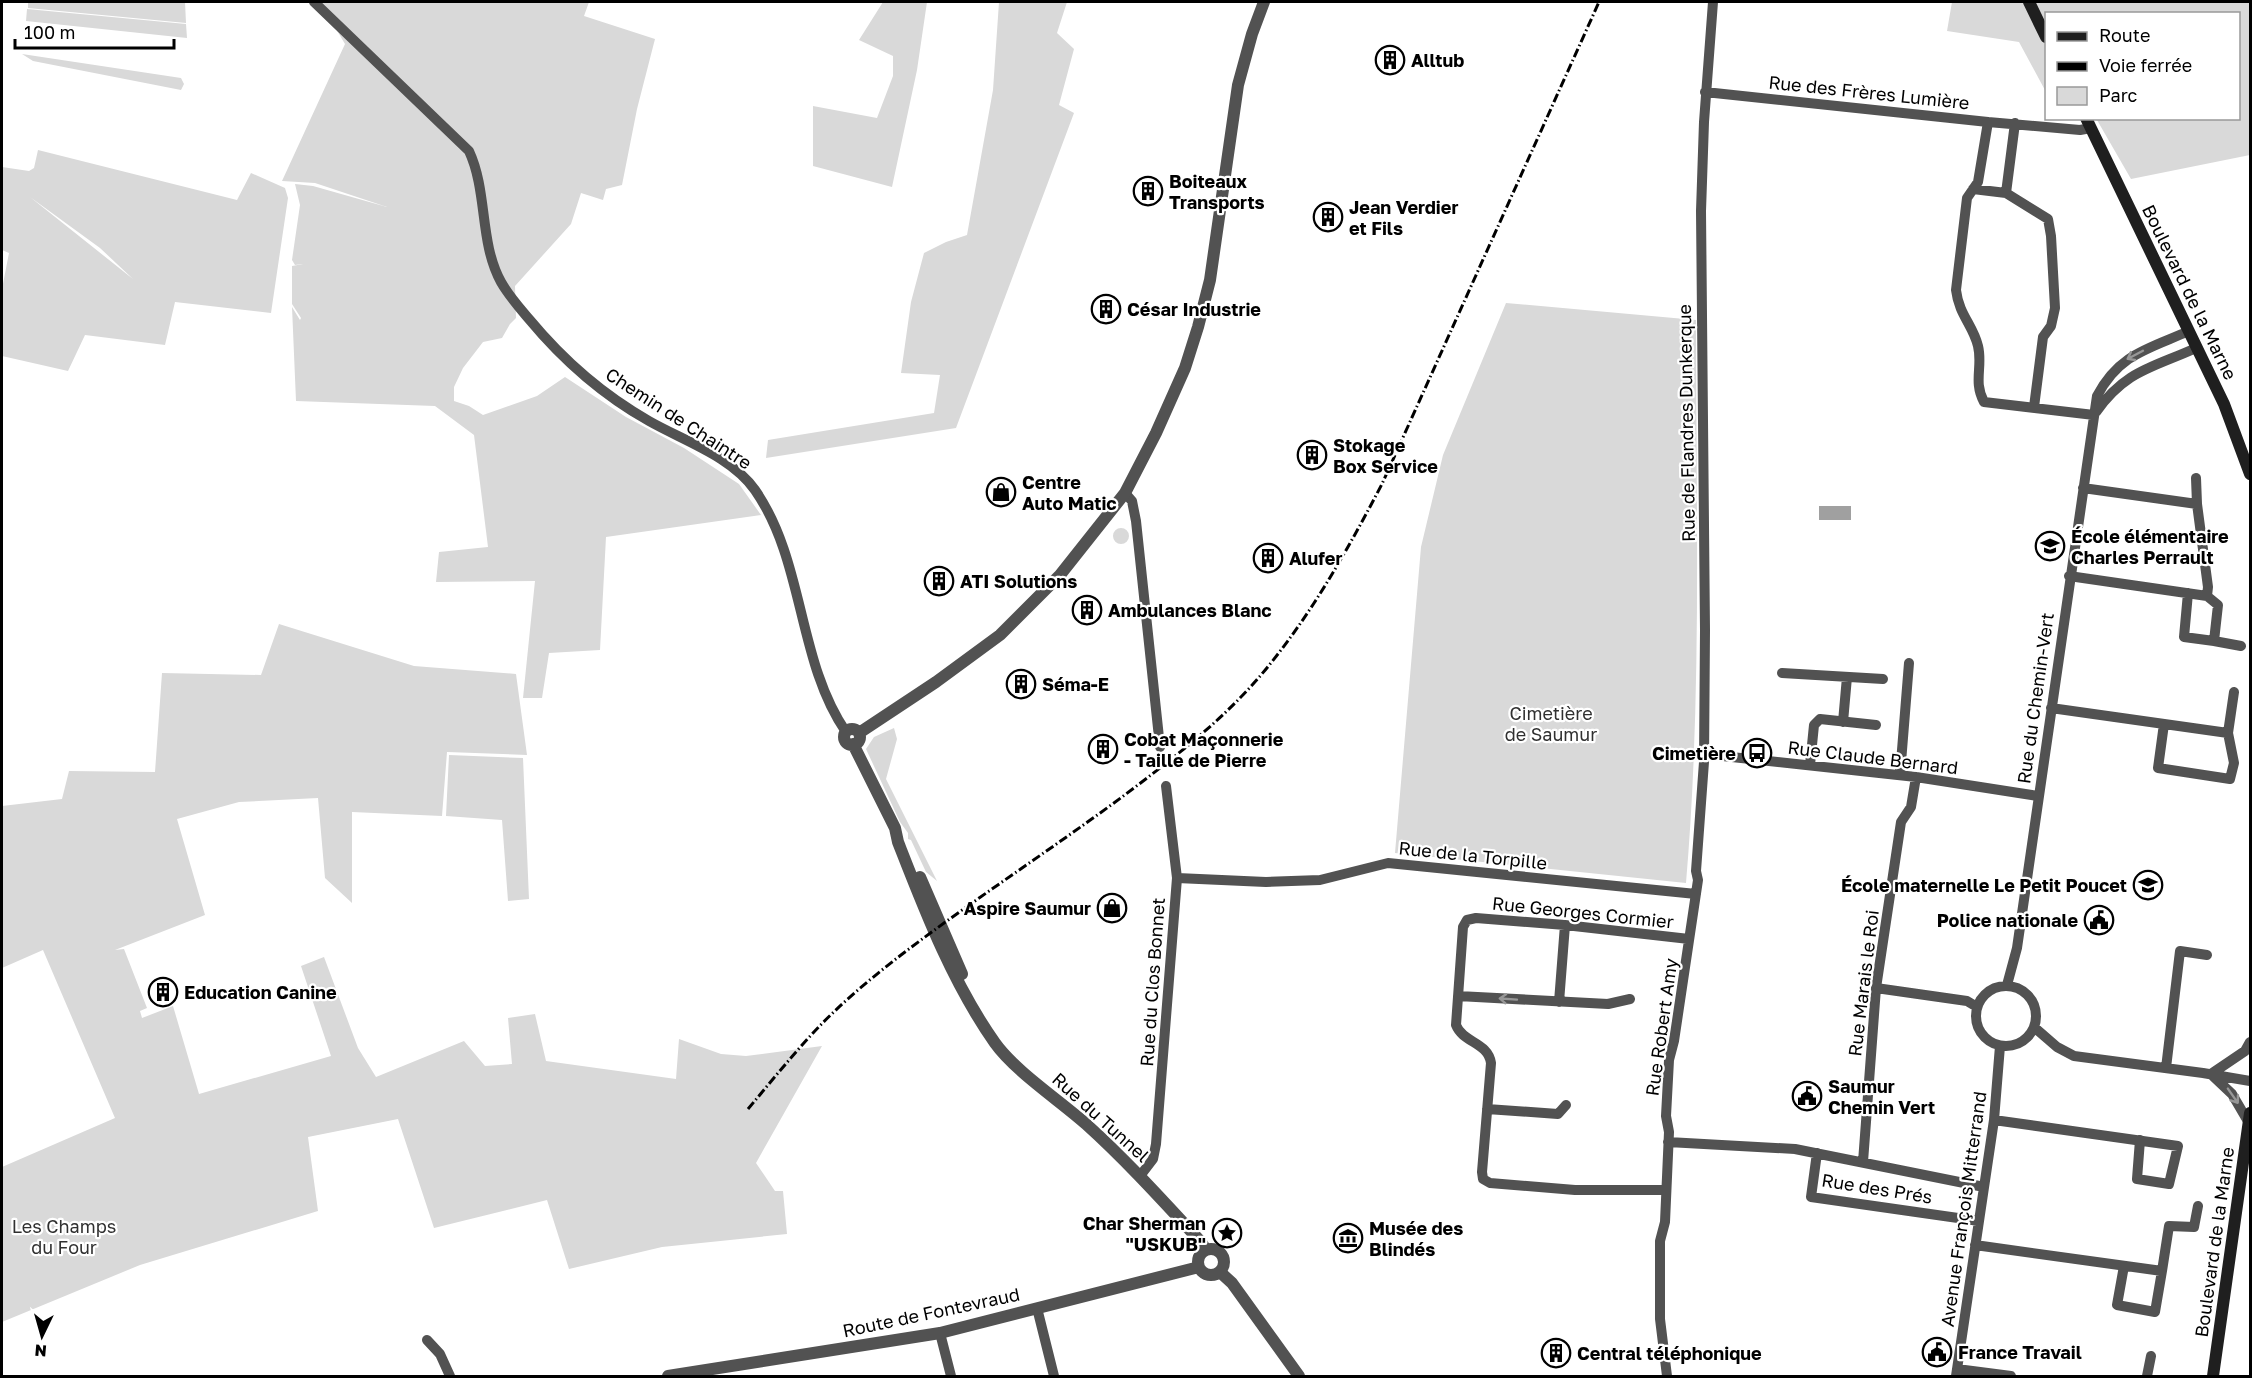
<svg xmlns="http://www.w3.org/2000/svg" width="2252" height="1378" viewBox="0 0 2252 1378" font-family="'Golos Text',sans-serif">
	<rect width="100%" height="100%" fill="#fff"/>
	<path fill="#d9d9d9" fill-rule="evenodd" d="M28,2H185L186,23L28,8Z
		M320,2H589L584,16L655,39L637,109L622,185L606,189L603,200L581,193L571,224L515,286L516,318L510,324L502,338L483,342L463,368L454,387V401L469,406L483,415L537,396L565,377L626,417L684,448L739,484L761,515L606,537L600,650L549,653L542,698H523L535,581L436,582L439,552L488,547L474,435L435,406L296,401L292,307L300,320L301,318L292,304V266L303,264L295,265L292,260L300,205L295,184L313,186L387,207L315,183L282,181L345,44Z
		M883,2H927L917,70L892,187L813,166V106L877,118L893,76V56L859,40Z
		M999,2H1067L1057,33L1074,49L1059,105L1074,113L956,428L766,458L768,440L934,413L940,375L901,373L911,302L924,253L946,242L967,235L993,90Z
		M1952,2H2250V155L2131,179L2097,120L2086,119L2238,118V14H2046V92L2019,42L1947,31Z
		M27,9L186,24L187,38L26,21Z
		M22,54L181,78L184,84L181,90L33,61Z
		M38,150L237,200L251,173L285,188L288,198L271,313L175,302L165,345L85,335L68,371L2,356V289L9,253L2,250V167L29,171L34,168ZM30,197L100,248L133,279Z
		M1506,303L1696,320C1696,507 1702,696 1686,883L1395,853L1421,547L1443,455Z
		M1113 536a8 8 0 1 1 16 0a8 8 0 1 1-16 0Z
		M279,624L414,666L516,674L527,755L447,752L442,816L352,812V903L325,878L318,798L239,802L177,819L205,915L115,950L124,949L147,1008L140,1011L142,1018L173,1006L199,1094L331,1056L301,966L324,957L358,1048L376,1077L464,1041L485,1066L512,1064L508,1018L535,1014L546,1061L676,1079L679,1039L721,1054L746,1056L822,1046L756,1163L775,1191H783L787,1234L662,1247L569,1269L547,1200L434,1228L398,1119L308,1137L318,1211L140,1265L2,1322V1167L115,1118L43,950L2,968V806L62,799L69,771L155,772L162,673L261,675Z
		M894,728L897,739L886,779L937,881L926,872L911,840L908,839V833L900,822L866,749L874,737Z
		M449,755L523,758L529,899L508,901L502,820L446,816Z"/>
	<path fill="#a0a0a0" d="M1819,506H1851V520H1819Z"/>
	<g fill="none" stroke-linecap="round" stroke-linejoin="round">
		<path stroke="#525252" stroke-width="10" d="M314,2L469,151C488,192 479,242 501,282C509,296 519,307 529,319C563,360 603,395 649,421C684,441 731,456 755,490C805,562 797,661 846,732
			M1705,92L1988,122L1978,182L1967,198L1956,290C1959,315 1973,325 1978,346C1983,366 1973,382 1984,402L2094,415
			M1988,122L2080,130L2091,128
			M2015,123L2006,193L2048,219L2051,236L2055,308L2051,326L2043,337L2034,407
			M1973,189L2006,193
			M2096,412C2126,370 2152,368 2196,348
			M2083,488L2197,504
			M1125,493L1132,501L1136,521L1160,747
			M2069,576L2207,596L2208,587L2197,504L2196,478
			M2188,593L2184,637L2214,641L2218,605L2207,596
			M2214,641L2241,646
			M1782,673L1883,679
			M2051,708L2228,733L2234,763L2230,779L2158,768L2164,724
			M1843,722L1847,677
			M2228,733L2234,692
			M1704,754L1916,777L2038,796
			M1810,765L1814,725L1820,719L1876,725
			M1900,775L1909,663
			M1177,878L1266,882L1320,880L1388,863L1696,894
			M2007,985L2017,948L2097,396C2119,354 2148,349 2189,331
			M1976 1016a30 30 0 1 1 60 0a30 30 0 1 1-60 0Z
			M1876,988L1967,1001L1977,1007
			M1458,996L1608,1004L1630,999
			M1559,1002L1565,925
			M2034,1027L2057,1047L2074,1056L2203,1073L2250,1081
			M2166,1068L2180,951L2207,955
			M2211,1074L2245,1051L2250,1042
			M2213,1076L2232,1094L2249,1123
			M1487,1109L1558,1114L1566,1105
			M1994,1120L2178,1146L2169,1184L2137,1179L2140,1140
			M1668,1142L1795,1149L1984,1187
			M1817,1153L1811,1197L1979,1221
			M1863,1162L1876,988L1901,822L1911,807L1916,777
			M1140,1176L1153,1159L1156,1144L1177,878L1166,786
			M1666,1190H1575L1490,1183L1483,1179L1482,1172L1491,1063C1488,1042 1463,1043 1456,1025L1463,927L1467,920L1476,918L1565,925L1689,939
			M1975,1245L2162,1271L2155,1312L2117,1305L2124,1266
			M2162,1271L2169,1226L2194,1227L2198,1206
			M1037,1308L1054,1376
			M940,1333L951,1376
			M427,1340L440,1354L450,1376
			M1957,1369L2011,1376
			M1667,1376L1660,1319V1241L1665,1222L1669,1132L1666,1116L1669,1060L1674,1041L1698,880L1696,871L1704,762L1705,630L1701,211L1704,122L1713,2
			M1956,1376L1994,1120L2000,1046
			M2147,1376L2151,1356"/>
		<path stroke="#525252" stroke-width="12" d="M844 737a8 8 0 1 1 16 0a8 8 0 1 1-16 0Z
			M859,733L936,682L1000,635L1060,575L1125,493L1156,433L1185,368L1198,327L1210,280L1238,85L1252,34L1264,2
			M853,744L895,828L898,842C925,911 952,982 995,1043C1015,1071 1059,1100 1086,1124C1127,1161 1164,1202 1201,1242L1206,1250
			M920,877L962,974
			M1198 1262a13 13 0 1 1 26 0a13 13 0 1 1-26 0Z
			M1220,1272L1232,1283L1299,1376
			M668,1376L940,1333L1199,1267"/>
		<path stroke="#1f1f1f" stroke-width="12" d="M2029,2L2046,37
			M2086,118L2224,404L2250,474
			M2213,1376L2250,1113"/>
		<path stroke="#000" stroke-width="3" stroke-dasharray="9 3 1.5 3" stroke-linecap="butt" d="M748,1109C769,1084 790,1058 813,1033C839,1005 870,979 901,955C973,900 1049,851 1122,797C1171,760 1221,722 1261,675C1310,617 1347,551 1382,484L1599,2"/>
	</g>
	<defs><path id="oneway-shaft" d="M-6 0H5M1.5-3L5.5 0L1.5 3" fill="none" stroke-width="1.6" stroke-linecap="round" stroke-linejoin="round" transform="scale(1.5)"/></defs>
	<g stroke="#979797">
		<use href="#oneway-shaft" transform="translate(2135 355) rotate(152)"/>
		<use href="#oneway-shaft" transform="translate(1508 999) rotate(-176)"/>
		<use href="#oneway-shaft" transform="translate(2233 1096) rotate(55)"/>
	</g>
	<defs>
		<g id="building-ring" transform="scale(1.5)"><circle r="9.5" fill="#fff" stroke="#000" stroke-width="1.5"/><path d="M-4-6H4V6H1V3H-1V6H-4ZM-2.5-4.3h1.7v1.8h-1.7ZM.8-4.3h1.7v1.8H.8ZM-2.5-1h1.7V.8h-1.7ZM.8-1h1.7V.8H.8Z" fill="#000"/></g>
		<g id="shop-ring" transform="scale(1.5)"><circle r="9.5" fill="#fff" stroke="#000" stroke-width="1.5"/><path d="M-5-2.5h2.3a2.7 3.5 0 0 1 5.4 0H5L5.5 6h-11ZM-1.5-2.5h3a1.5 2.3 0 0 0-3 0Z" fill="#000"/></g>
		<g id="school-ring" transform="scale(1.5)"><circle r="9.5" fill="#fff" stroke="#000" stroke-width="1.5"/><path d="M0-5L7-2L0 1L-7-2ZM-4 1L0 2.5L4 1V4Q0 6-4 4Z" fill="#000"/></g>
		<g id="bus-ring" transform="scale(1.5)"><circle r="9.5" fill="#fff" stroke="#000" stroke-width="1.5"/><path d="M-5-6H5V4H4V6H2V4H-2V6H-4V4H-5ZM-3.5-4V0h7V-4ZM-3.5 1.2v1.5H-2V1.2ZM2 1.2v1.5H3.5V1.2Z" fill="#000"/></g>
		<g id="civic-ring" transform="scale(1.5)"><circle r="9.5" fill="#fff" stroke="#000" stroke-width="1.5"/><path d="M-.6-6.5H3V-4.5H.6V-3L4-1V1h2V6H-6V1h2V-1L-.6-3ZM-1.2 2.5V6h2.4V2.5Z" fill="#000"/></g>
		<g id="sight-ring" transform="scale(1.5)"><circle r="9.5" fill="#fff" stroke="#000" stroke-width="1.5"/><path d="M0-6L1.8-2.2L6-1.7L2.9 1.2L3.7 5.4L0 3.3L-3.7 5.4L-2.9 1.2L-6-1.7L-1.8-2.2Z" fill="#000"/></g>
		<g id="museum-ring" transform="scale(1.5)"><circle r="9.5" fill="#fff" stroke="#000" stroke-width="1.5"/><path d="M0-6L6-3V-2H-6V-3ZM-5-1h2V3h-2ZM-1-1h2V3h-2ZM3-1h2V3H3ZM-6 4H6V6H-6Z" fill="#000"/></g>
	</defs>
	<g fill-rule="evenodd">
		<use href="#building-ring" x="1390" y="60"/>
		<use href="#building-ring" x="1148" y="191"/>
		<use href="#building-ring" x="1328" y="217"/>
		<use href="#building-ring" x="1106" y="309"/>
		<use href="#building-ring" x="1312" y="455"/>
		<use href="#shop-ring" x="1001" y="492"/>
		<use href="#school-ring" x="2050" y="546"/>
		<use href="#building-ring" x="1268" y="558"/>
		<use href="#building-ring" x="939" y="581"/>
		<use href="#building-ring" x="1087" y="610"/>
		<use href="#building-ring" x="1021" y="684"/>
		<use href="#building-ring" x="1103" y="749"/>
		<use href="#bus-ring" x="1757" y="753"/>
		<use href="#school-ring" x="2148" y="885"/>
		<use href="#shop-ring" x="1112" y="908"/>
		<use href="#civic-ring" x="2099" y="920"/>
		<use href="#building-ring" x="163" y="992"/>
		<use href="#civic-ring" x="1807" y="1096"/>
		<use href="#sight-ring" x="1227" y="1233"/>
		<use href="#museum-ring" x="1348" y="1238"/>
		<use href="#civic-ring" x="1937" y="1352"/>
		<use href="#building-ring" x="1556" y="1353"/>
	</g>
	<g text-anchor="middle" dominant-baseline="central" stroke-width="4.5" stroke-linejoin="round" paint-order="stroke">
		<g font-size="18" font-weight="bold" fill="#000" stroke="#fff" text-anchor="start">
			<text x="1411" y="60">Alltub</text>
			<text x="1169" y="181">Boiteaux<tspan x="1169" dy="21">Transports</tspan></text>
			<text x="1349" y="207">Jean Verdier<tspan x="1349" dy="21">et Fils</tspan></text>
			<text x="1127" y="309">César Industrie</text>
			<text x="1333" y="445">Stokage<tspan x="1333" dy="21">Box Service</tspan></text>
			<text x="1022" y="482">Centre<tspan x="1022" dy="21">Auto Matic</tspan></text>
			<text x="2071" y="536">École élémentaire<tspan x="2071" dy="21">Charles Perrault</tspan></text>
			<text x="1289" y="558">Alufer</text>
			<text x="960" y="581">ATI Solutions</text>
			<text x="1108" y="610">Ambulances Blanc</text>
			<text x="1042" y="684">Séma-E</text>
			<text x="1124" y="739">Cobat Maçonnerie<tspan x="1124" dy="21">- Taille de Pierre</tspan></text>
			<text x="1736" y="753" text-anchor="end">Cimetière</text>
			<text x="2127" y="885" text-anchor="end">École maternelle Le Petit Poucet</text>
			<text x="1091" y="908" text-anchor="end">Aspire Saumur</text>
			<text x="2078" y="920" text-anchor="end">Police nationale</text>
			<text x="184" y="992">Education Canine</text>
			<text x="1828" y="1086">Saumur<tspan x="1828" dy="21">Chemin Vert</tspan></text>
			<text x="1206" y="1223" text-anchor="end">Char Sherman<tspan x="1206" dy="21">"USKUB"</tspan></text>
			<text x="1369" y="1228">Musée des<tspan x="1369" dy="21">Blindés</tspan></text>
			<text x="1958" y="1352">France Travail</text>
			<text x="1577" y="1353">Central téléphonique</text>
		</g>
		<g font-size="18" fill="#000" stroke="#fff">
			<text transform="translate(1869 92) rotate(6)">Rue des Frères Lumière</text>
			<text transform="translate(2190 292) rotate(64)">Boulevard de la Marne</text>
			<text transform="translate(679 418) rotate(33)">Chemin de Chaintre</text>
			<text transform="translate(1686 423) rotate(-91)">Rue de Flandres Dunkerque</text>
			<text transform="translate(2035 698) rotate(-82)">Rue du Chemin-Vert</text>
			<text transform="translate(1873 757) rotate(7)">Rue Claude Bernard</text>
			<text transform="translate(1473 855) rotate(6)">Rue de la Torpille</text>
			<text transform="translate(1583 912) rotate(6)">Rue Georges Cormier</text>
			<text transform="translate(1152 982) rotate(-86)">Rue du Clos Bonnet</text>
			<text transform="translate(1863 983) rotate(-83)">Rue Marais le Roi</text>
			<text transform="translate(1661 1027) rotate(-82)">Rue Robert Amy</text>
			<text transform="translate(1101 1117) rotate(42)">Rue du Tunnel</text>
			<text transform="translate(1877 1188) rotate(9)">Rue des Prés</text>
			<text transform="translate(1963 1209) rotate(-82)">Avenue François Mitterrand</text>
			<text transform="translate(2214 1242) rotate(-82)">Boulevard de la Marne</text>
			<text transform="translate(931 1312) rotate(-12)">Route de Fontevraud</text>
		</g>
		<g font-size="18" fill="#303030" stroke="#fff">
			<text x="1551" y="713">Cimetière<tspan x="1551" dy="21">de Saumur</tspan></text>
			<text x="64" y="1226">Les Champs<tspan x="64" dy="21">du Four</tspan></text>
		</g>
	</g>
	<rect width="2252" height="1378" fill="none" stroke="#000000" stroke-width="6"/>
	<rect x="2045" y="12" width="195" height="108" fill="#ffffff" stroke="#999999" stroke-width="1.5"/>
	<rect x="2057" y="32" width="30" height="9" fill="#1f1f1f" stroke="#999999" stroke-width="1.5"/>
	<text x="2099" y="42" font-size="18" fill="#000000">Route</text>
	<rect x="2057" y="62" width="30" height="9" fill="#000000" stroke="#999999" stroke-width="1.5"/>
	<text x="2099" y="72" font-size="18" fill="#000000">Voie ferrée</text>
	<rect x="2057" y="87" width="30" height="18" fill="#d9d9d9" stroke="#999999" stroke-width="1.5"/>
	<text x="2099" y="102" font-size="18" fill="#000000">Parc</text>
	<g transform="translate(42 1336) rotate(185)" stroke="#ffffff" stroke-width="4.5" paint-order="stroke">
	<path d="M0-4.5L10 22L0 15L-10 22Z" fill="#000000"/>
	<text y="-9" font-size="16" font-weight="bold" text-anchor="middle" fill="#000000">N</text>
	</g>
	<path d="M15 39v9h159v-9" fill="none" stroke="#000000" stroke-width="3"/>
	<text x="24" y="39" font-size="18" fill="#000000" stroke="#ffffff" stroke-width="4.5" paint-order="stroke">100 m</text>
</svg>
